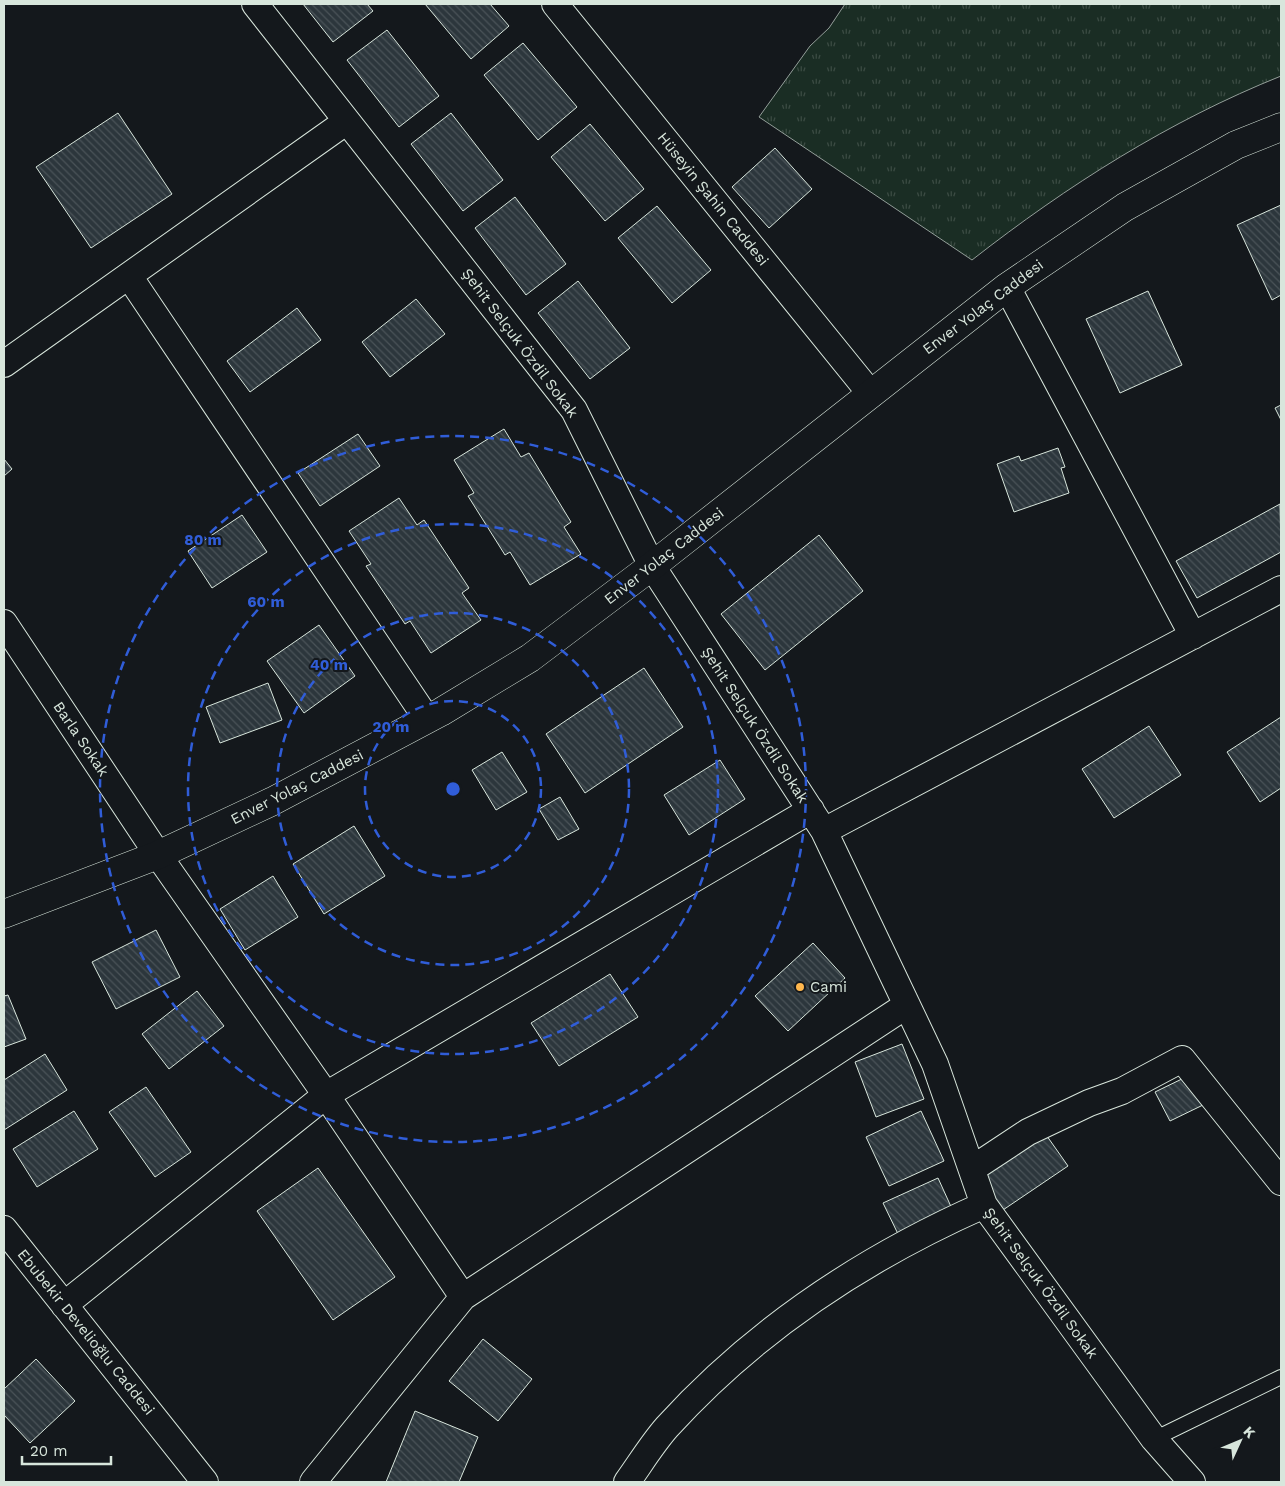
<svg xmlns="http://www.w3.org/2000/svg" width="1285" height="1486" viewBox="0 0 1285 1486" font-family="'Work Sans',sans-serif">
	<defs>
		<pattern id="grass-tufts" width="24" height="20" patternUnits="userSpaceOnUse" patternTransform="scale(1.25)"><rect width="24" height="20" fill="#1a2d24"/><path d="M3 7l-1-3M5 7V3M7 7l1-3M15 17l-1-3M17 17v-4M19 17l1-3" fill="none" stroke="#3b4b43"/></pattern>
		<pattern id="building-back-hatch" width="6" height="6" patternUnits="userSpaceOnUse" patternTransform="scale(1.25)"><rect width="6" height="6" fill="#2c363c"/><path d="M-1 5l2 2M0 0l6 6M5-1l2 2" fill="none" stroke="#4a5358"/></pattern>
	</defs>
	<rect width="100%" height="100%" fill="#14181c"/>
	<path fill="url(#grass-tufts)" stroke="#939e99" d="M845,4H1281V76C1169,121 1068,185 972,260L759,117L810,46L829,28Z"/>
	<path fill="url(#building-back-hatch)" stroke="#d8e6dc" d="M303,4H367L373,11L333,42Z
		M425,4H490L509,26L471,59Z
		M387,30L439,96L399,127L347,60Z
		M523,43L577,107L538,140L484,75Z
		M118,113L172,194L91,248L36,167Z
		M451,113L503,180L463,211L411,144Z
		M590,124L644,189L605,221L551,157Z
		M775,148L812,189L769,228L732,187Z
		M515,197L566,264L526,295L475,228Z
		M1281,205V295L1272,300L1237,225Z
		M657,206L711,270L672,303L618,238Z
		M578,281L630,348L590,379L538,313Z
		M1148,291L1182,365L1120,393L1086,319Z
		M416,299L445,334L390,377L362,342Z
		M297,308L321,340L250,392L227,361Z
		M1281,405V420L1275,408Z
		M504,429L521,457L529,453L571,522L564,527L581,554L530,585L510,552L505,555L468,496L474,493L454,460Z
		M358,434L380,466L320,506L298,473Z
		M1058,448L1065,467L1061,468L1069,493L1014,512L997,464L1019,456L1021,461Z
		M4,459L12,469L4,476Z
		M399,498L417,525L424,520L469,588L462,593L481,620L431,653L410,621L405,624L366,566L371,564L349,531Z
		M1280,504L1281,552L1197,598L1176,561Z
		M242,515L267,552L212,588L188,551Z
		M819,535L863,591L765,670L721,614Z
		M319,625L355,676L304,713L267,661Z
		M644,668L683,727L585,793L546,734Z
		M268,683L282,720L220,743L206,707Z
		M1281,717V788L1260,802L1227,752Z
		M1149,726L1181,775L1114,818L1082,769Z
		M502,752L527,792L496,810L472,770Z
		M720,760L745,799L689,835L664,795Z
		M560,797L579,829L558,840L539,809Z
		M354,826L385,876L324,914L293,864Z
		M273,876L298,917L245,950L220,909Z
		M156,930L180,977L116,1009L92,962Z
		M813,943L845,978L788,1031L755,996Z
		M610,974L638,1017L559,1066L531,1023Z
		M197,991L224,1026L169,1069L142,1034Z
		M8,995L26,1039L4,1047V996Z
		M902,1044L924,1099L876,1117L855,1062Z
		M45,1054L67,1090L4,1130V1080Z
		M1188,1076L1203,1105L1170,1121L1155,1092Z
		M146,1087L191,1152L155,1177L109,1112Z
		M74,1111L98,1149L37,1187L13,1149Z
		M921,1111L944,1161L889,1186L866,1137Z
		M1042,1129L1068,1166L1000,1212L975,1175Z
		M318,1168L395,1277L333,1320L257,1211Z
		M938,1178L953,1211L899,1236L883,1203Z
		M483,1339L532,1379L498,1421L449,1381Z
		M36,1359L75,1401L30,1443L4,1415V1389Z
		M415,1411L478,1437L459,1482H386Z"/>
	<g fill="none" stroke-linecap="round" stroke-linejoin="round">
		<g stroke="#d8e6dc" stroke-width="16">
			<path id="service" d="M1154,1439L1281,1377"/>
		</g>
		<g stroke="#d8e6dc" stroke-width="28">
			<path id="minor" d="M255,4L574,410L652,566L824,831L935,1064L984,1205L1154,1439L1192,1482
				M555,4L871,394
				M129,276L427,719
				M1007,287L1193,636
				M4,364L347,121
				M4,623L158,855L326,1095L463,1297L313,1482
				M824,831L1281,589
				M972,1169L1028,1132L1089,1103L1122,1091L1182,1059L1281,1182
				M4,1229L205,1482
				M463,1297L907,1005
				M64,1305L326,1095L811,810
				M627,1482C640,1464 652,1444 667,1427C756,1329 864,1258 984,1205"/>
		</g>
		<g stroke="#d8e6dc" stroke-width="29">
			<path id="tertiary" d="M4,914L158,855L273,801L441,712L530,658L652,566L1007,287L1125,207L1236,145L1281,127"/>
		</g>
		<use href="#service" stroke="#14181c" stroke-width="14"/>
		<use href="#minor" stroke="#14181c" stroke-width="26"/>
		<use href="#tertiary" stroke="#14181c" stroke-width="28"/>
	</g>
	<g fill="none" stroke="#305dd8" stroke-width="2.5" stroke-dasharray="9 6">
		<circle cx="453" cy="789" r="88"/>
		<circle cx="453" cy="789" r="176"/>
		<circle cx="453" cy="789" r="265"/>
		<circle cx="453" cy="789" r="353"/>
	</g>
	<circle fill="#ffb74d" stroke="#14181c" stroke-width="2" cx="800" cy="987" r="5"/>
	<g text-anchor="middle" dominant-baseline="central" stroke-width="4" stroke-linejoin="round" paint-order="stroke">
		<g font-size="15" fill="#d8e6dc" stroke="#14181c">
			<text transform="translate(713 199) rotate(51)">Hüseyin Şahin Caddesi</text>
			<text transform="translate(983 307) rotate(-37)">Enver Yolaç Caddesi</text>
			<text transform="translate(520 343) rotate(53)">Şehit Selçuk Özdil Sokak</text>
			<text transform="translate(664 556) rotate(-38)">Enver Yolaç Caddesi</text>
			<text transform="translate(755 725) rotate(57)">Şehit Selçuk Özdil Sokak</text>
			<text transform="translate(81 739) rotate(56)">Barla Sokak</text>
			<text transform="translate(297 787) rotate(-27)">Enver Yolaç Caddesi</text>
			<text transform="translate(1041 1283) rotate(54)">Şehit Selçuk Özdil Sokak</text>
			<text transform="translate(86 1332) rotate(51)">Ebubekir Develioğlu Caddesi</text>
		</g>
		<g font-size="15" fill="#d8e6dc" stroke="#14181c" text-anchor="start">
			<text x="810" y="987">Cami</text>
		</g>
	</g>
	<circle cx="453" cy="789" r="8" fill="#305dd8" stroke="#14181c" stroke-width="2.5"/>
	<g font-size="15" text-anchor="middle" font-weight="bold" fill="#305dd8" stroke="#14181c" stroke-width="4" stroke-linejoin="round" paint-order="stroke">
		<text x="203" y="545">80 m</text>
		<text x="266" y="607">60 m</text>
		<text x="329" y="670">40 m</text>
		<text x="391" y="732">20 m</text>
	</g>
	<rect width="1285" height="1486" fill="none" stroke="#d8e6dc" stroke-width="10"/>
	<g transform="translate(1240 1441) rotate(46)" stroke="#14181c" stroke-width="4" paint-order="stroke">
	<path d="M0-4L9 19L0 12L-9 19Z" fill="#d8e6dc"/>
	<text y="-8" font-size="14" font-weight="bold" text-anchor="middle" fill="#d8e6dc">K</text>
	</g>
	<path d="M22 1456v8h89v-8" fill="none" stroke="#d8e6dc" stroke-width="2.5"/>
	<text x="30" y="1456" font-size="15" fill="#d8e6dc" stroke="#14181c" stroke-width="4" paint-order="stroke">20 m</text>
</svg>
